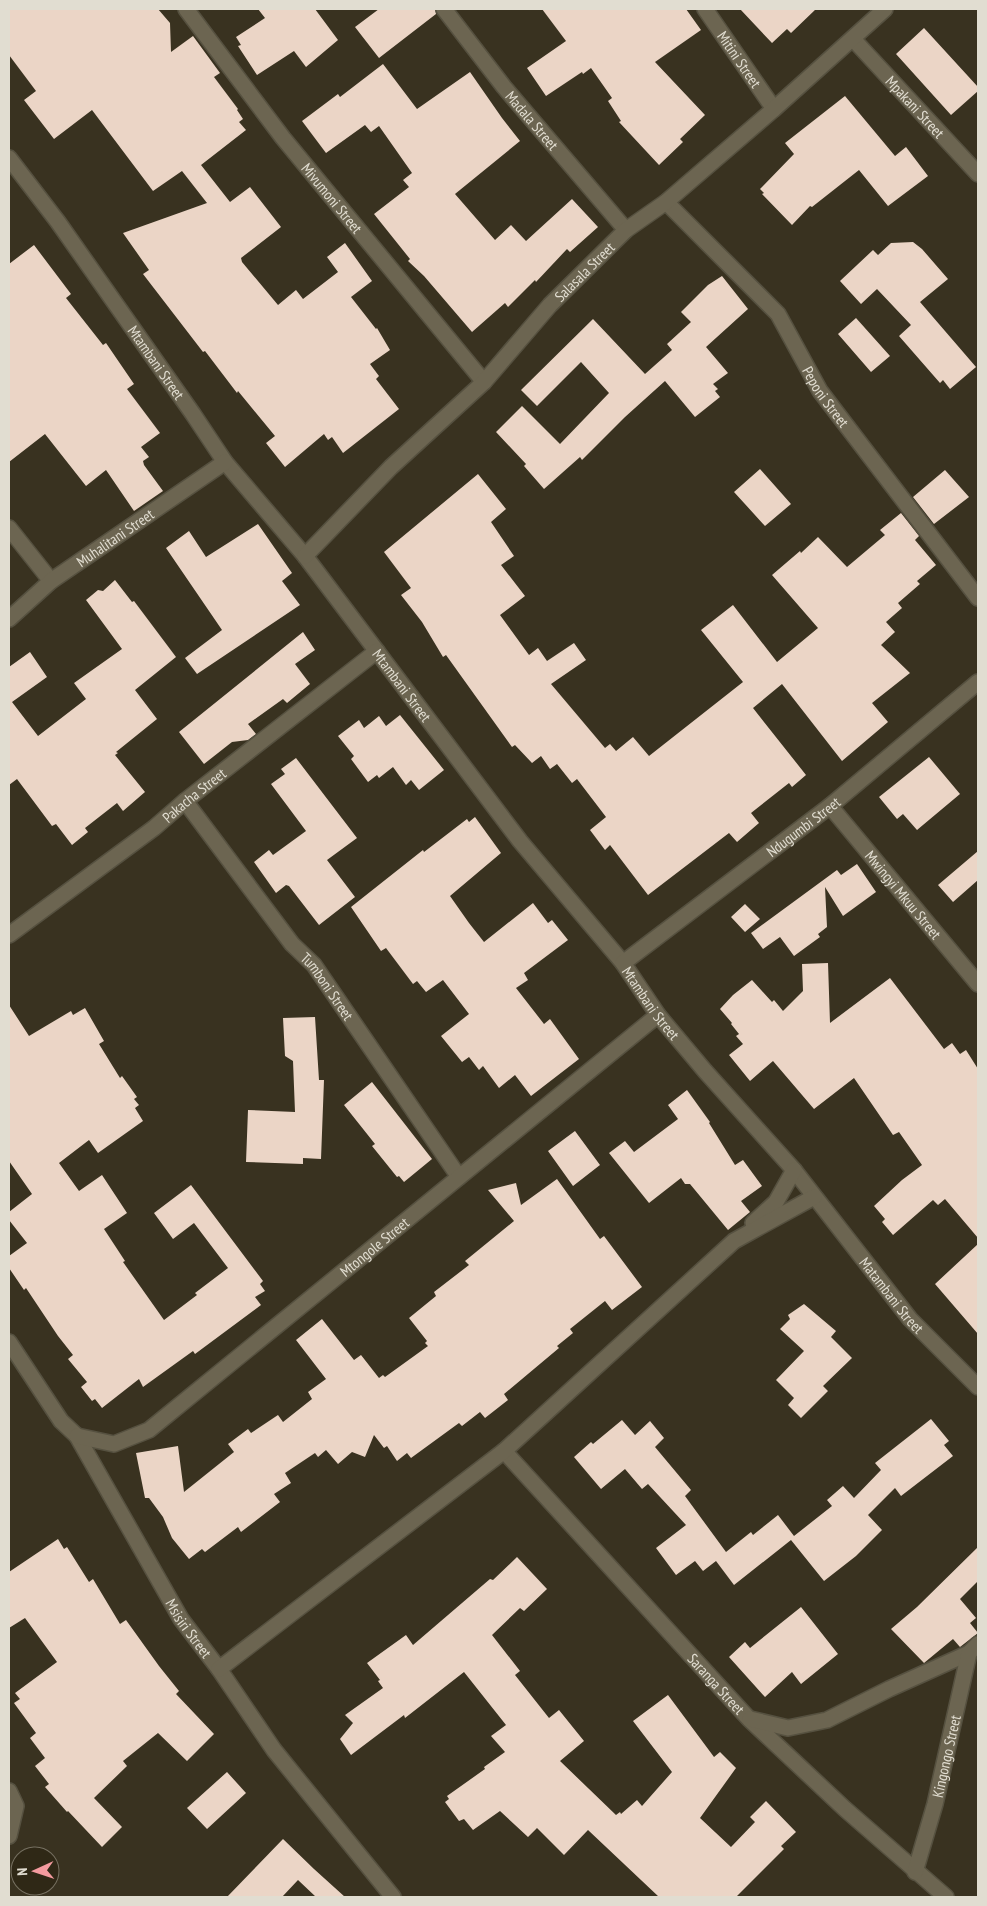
<svg xmlns="http://www.w3.org/2000/svg" width="987" height="1906" viewBox="0 0 987 1906" font-family="'PT Sans Narrow',sans-serif">
	<rect width="100%" height="100%" fill="#393220"/>
	<path fill="#ebd5c6" d="M9,9H158L170,23L171,52L193,36L220,73L214,77L238,109L237,110L243,119L239,122L246,130L201,165L230,202L250,187L281,227L241,258L242,262L278,305L296,290L303,299L338,272L327,257L345,243L372,281L351,297L376,329L377,328L390,350L370,364L379,376L376,379L399,409L343,453L332,437L328,440L324,434L285,467L266,443L275,436L238,391L237,393L205,351L203,352L143,274L149,270L123,233L207,203L182,171L153,191L92,110L54,139L24,100L36,91L9,55Z
		M258,9H315L338,40L306,67L294,51L257,75L238,46L241,45L236,37L265,18Z
		M379,9H435L436,14L379,58L355,27Z
		M542,9H686L701,30L655,62L705,115L680,139L683,142L659,165L619,122L621,121L608,101L612,98L591,68L583,74L582,72L546,96L527,68L566,41Z
		M740,9H816L791,33L787,29L772,43Z
		M924,28L978,87V91L951,115L896,54Z
		M383,64L417,109L470,72L502,118L520,141L455,194L495,240L511,225L526,241L572,199L598,227L570,252L567,249L536,282L535,280L508,307L505,303L472,332L424,276L408,261L410,259L374,214L409,187L403,180L412,173L379,126L371,132L365,125L326,153L302,121L338,94L340,97Z
		M845,96L895,156L906,147L928,176L888,206L859,170L812,207L810,206L792,225L762,194L764,193L760,189L794,154L785,143Z
		M913,242L922,249L948,279L920,302L976,367L950,389L943,380L940,383L899,336L911,325L877,289L861,304L840,281L873,250L878,255L891,243Z
		M34,245L71,294L66,298L103,345L106,343L134,384L127,389L160,433L141,447L149,457L143,461L144,465L163,491L134,511L106,470L86,486L45,434L9,462V264Z
		M722,276L748,309L706,347L728,373L713,384L718,389L715,391L720,397L695,417L665,381L625,417L582,460L580,457L544,489L524,466L526,464L496,432L522,406L560,444L609,393L581,362L537,406L521,390L593,319L645,374L672,350L667,344L691,322L681,312L708,285Z
		M856,318L890,356L871,372L838,334Z
		M760,469L791,504L765,526L734,492Z
		M945,470L969,497L934,524L913,497Z
		M478,474L506,509L491,522L514,556L501,565L525,596L500,615L529,655L538,648L547,661L574,643L586,660L551,684L605,748L610,744L616,751L633,737L649,756L743,682L701,630L733,605L777,662L818,628L772,575L800,551L801,553L818,537L847,567L885,535L880,530L901,513L919,536L915,540L936,565L917,581L920,584L898,603L902,608L886,622L895,632L881,645L910,673L872,703L888,722L842,761L782,684L753,708L806,775L792,787L789,783L751,813L759,823L737,842L729,833L648,895L610,845L605,850L590,830L606,817L577,779L572,783L557,764L550,769L541,756L532,763L515,745L512,747L446,655L443,657L422,622L401,595L411,588L384,552Z
		M258,524L292,573L282,581L300,605L197,674L185,658L222,630L166,548L189,531L206,557Z
		M115,580L132,602L134,601L176,657L135,690L157,719L116,752L118,753L115,755L145,792L123,811L117,803L85,828L88,832L72,845L56,824L52,826L17,779L9,785V667L30,652L47,677L12,702L38,736L86,699L74,683L122,649L86,600L98,590L103,591Z
		M303,632L315,650L295,664L310,684L287,703L283,699L248,724L256,734L248,740L232,742L204,764L179,732Z
		M400,715L444,770L419,790L411,780L406,785L393,767L379,778L377,775L368,782L351,759L354,756L338,736L359,720L364,728L379,716L386,726Z
		M929,757L960,794L917,830L903,814L897,819L879,797Z
		M296,758L357,838L327,860L355,897L319,925L289,886L286,885L276,893L254,862L269,850L273,855L306,831L271,784L285,774L281,769Z
		M475,817L501,853L450,896L469,923L484,942L533,903L548,923L552,920L568,940L524,973L528,980L516,988L544,1024L550,1019L579,1059L531,1096L515,1075L499,1088L483,1066L479,1070L469,1057L462,1062L441,1036L469,1014L443,980L426,992L417,981L413,984L386,948L381,951L351,907L423,850L424,852L467,819L469,822Z
		M978,851V880L953,902L938,885Z
		M857,864L876,892L843,916L825,887L827,927L818,934L820,937L794,956L780,937L763,949L751,933L837,870L841,875Z
		M745,904L760,919L745,932L731,917Z
		M828,963L830,1023L890,978L944,1049L952,1043L960,1054L966,1050L978,1069V1238L945,1199L938,1205L933,1200L893,1235L882,1222L885,1219L874,1206L902,1180L922,1165L899,1132L893,1135L854,1078L814,1109L773,1061L750,1081L729,1055L743,1044L736,1036L739,1034L731,1024L732,1023L720,1009L733,995L752,980L772,1002L774,1000L783,1011L803,991L802,964Z
		M9,1005L29,1036L71,1011L73,1015L85,1008L104,1041L99,1044L120,1078L122,1076L137,1097L134,1099L139,1105L135,1108L143,1121L98,1153L89,1140L59,1163L79,1191L102,1175L127,1213L104,1229L125,1261L123,1262L164,1320L197,1295L195,1293L228,1268L194,1223L173,1239L154,1213L191,1185L263,1281L260,1284L265,1291L255,1297L261,1305L195,1354L193,1351L143,1387L139,1379L102,1408L95,1399L92,1401L81,1387L87,1382L68,1359L73,1355L58,1336L26,1288L24,1290L9,1268V1256L27,1243L9,1220V1212L32,1194L9,1161Z
		M315,1017L319,1080H324L321,1159L303,1158V1164L246,1162L248,1110L295,1112L293,1061L285,1056L283,1018Z
		M372,1082L432,1159L404,1182L399,1176L397,1177L372,1146L375,1144L344,1105Z
		M687,1090L710,1122L709,1123L735,1165L743,1160L762,1186L741,1201L750,1212L728,1230L690,1184H685L681,1178L649,1203L609,1153L625,1141L634,1152L678,1119L668,1105Z
		M575,1131L600,1165L573,1186L548,1151Z
		M557,1179L600,1239L604,1236L642,1287L612,1310L605,1301L570,1329L573,1333L557,1346L559,1348L504,1394L508,1400L485,1418L480,1412L462,1426L459,1423L411,1458L407,1453L397,1461L387,1446L384,1448L374,1435L365,1457L352,1452L338,1464L326,1450L318,1457L315,1453L285,1473L291,1483L274,1494L280,1502L241,1532L238,1527L205,1552L202,1549L189,1559L172,1538L163,1517L149,1498H145L136,1453L178,1446L184,1492L234,1452L228,1444L248,1429L251,1433L278,1415L283,1422L312,1399L308,1392L326,1379L296,1340L322,1319L354,1360L361,1355L379,1378L383,1375L385,1377L428,1346L425,1343L427,1341L409,1318L436,1296L434,1292L469,1265L465,1261L514,1221L488,1190L516,1183L521,1205Z
		M978,1244V1334L935,1284Z
		M804,1304L836,1331L831,1337L852,1358L823,1386L828,1391L801,1418L788,1405L794,1398L776,1380L804,1351L780,1329L790,1319L788,1315Z
		M931,1419L949,1441L944,1445L953,1456L901,1496L895,1488L868,1515L882,1530L856,1556L824,1581L791,1540L734,1585L716,1561L703,1571L695,1561L676,1575L656,1548L686,1525L648,1484L642,1489L625,1469L601,1489L574,1457L591,1442L593,1444L622,1420L635,1435L650,1421L664,1438L655,1447L691,1490L685,1496L726,1552L751,1532L753,1535L778,1515L794,1536L832,1506L827,1500L843,1486L854,1498L881,1470L875,1463Z
		M58,1539L64,1549L67,1547L89,1582L93,1579L120,1624L126,1620L159,1666L179,1691L176,1694L214,1734L187,1761L158,1733L123,1761L127,1766L94,1798L122,1827L102,1847L68,1811L67,1812L45,1787L49,1784L35,1766L45,1758L30,1738L36,1733L14,1703L20,1699L15,1693L57,1662L25,1618L9,1628V1572Z
		M978,1547V1581L960,1599L976,1618L970,1623L978,1633L960,1647L953,1639L924,1663L891,1629L917,1607Z
		M517,1557L547,1589L524,1611L520,1608L492,1635L520,1671L515,1675L549,1718L559,1710L584,1741L560,1761L616,1815L620,1812L621,1814L637,1800L642,1806L672,1772L633,1721L668,1695L714,1757L720,1752L736,1768L700,1818L731,1847L755,1822L750,1817L766,1801L796,1832L781,1846L784,1849L736,1897H659L588,1830L564,1855L537,1828L528,1837L500,1811L473,1830L464,1819L459,1821L445,1802L449,1799L447,1796L485,1769L484,1767L505,1752L491,1736L506,1725L464,1672L405,1718L404,1715L351,1755L340,1739L353,1723L345,1715L383,1688L378,1681L380,1680L367,1663L406,1635L413,1645L490,1579L493,1580Z
		M801,1607L838,1654L801,1684L792,1672L765,1697L729,1657L745,1642L750,1648Z
		M227,1772L246,1793L207,1829L187,1808Z
		M283,1839L314,1869L345,1897H316L298,1880L282,1897H227Z"/>
	<g fill="none" stroke-linecap="round" stroke-linejoin="round">
		<g stroke="#565140" stroke-width="18">
			<g id="minor">
				<path id="s1" d="M186,9L283,138L484,382"/>
				<path id="s2" d="M444,9L504,87L626,230"/>
				<path id="s3" d="M705,9L774,109"/>
				<path id="s4" d="M853,39L978,174"/>
				<path id="s5" d="M9,158L58,222L193,414L225,462L305,556L520,841L623,963L658,1015L705,1071L794,1170L910,1319L978,1387"/>
				<path id="s6" d="M666,202L778,314L820,391L978,598"/>
				<path d="M9,528L51,581"/>
				<path id="s7" d="M305,556L391,467L484,382L550,305L626,230L666,202L774,109L885,9"/>
				<path id="s8" d="M9,619L51,581L225,462"/>
				<path id="s9" d="M185,801L292,944L314,965L459,1177"/>
				<path id="s10" d="M830,806L978,984"/>
				<path id="s11" d="M9,935L154,828L185,801L377,651"/>
				<path id="s12" d="M623,963L830,806L978,682"/>
				<path d="M753,1223L776,1202L794,1170"/>
				<path id="s13" d="M9,1342L61,1421L77,1436L181,1619L219,1669L274,1750L393,1897"/>
				<path id="s14" d="M77,1436L114,1444L149,1430L658,1015"/>
				<path id="s15" d="M504,1451L749,1719L845,1809L946,1897"/>
				<path d="M219,1669L504,1451L734,1241L814,1197"/>
				<path d="M750,1719L788,1728L827,1720L889,1689L969,1653"/>
				<path d="M9,1791L16,1806L9,1836"/>
				<path id="s16" d="M915,1872L935,1804L969,1653L978,1644"/>
			</g>
		</g>
		<use href="#minor" stroke="#6c6551" stroke-width="15"/>
	</g>
	<g text-anchor="middle" dominant-baseline="central" stroke-width="5" stroke-linejoin="round" paint-order="stroke">
		<g font-size="15" fill="#e1ddd1" stroke="#2f2816">
			<text stroke="none"><textPath href="#s3" startOffset="61">Mitini Street</textPath></text>
			<text stroke="none"><textPath href="#s4" startOffset="92">Mpakani Street</textPath></text>
			<text stroke="none"><textPath href="#s2" startOffset="142">Madala Street</textPath></text>
			<text stroke="none"><textPath href="#s1" startOffset="239">Mivumoni Street</textPath></text>
			<text stroke="none"><textPath href="#s7" startOffset="399">Salasala Street</textPath></text>
			<text stroke="none"><textPath href="#s5" startOffset="252">Mtambani Street</textPath></text>
			<text stroke="none"><textPath href="#s6" startOffset="254">Peponi Street</textPath></text>
			<text stroke="none"><textPath href="#s8" startOffset="134">Muhalitani Street</textPath></text>
			<text stroke="none"><textPath href="#s5" startOffset="658">Mtambani Street</textPath></text>
			<text stroke="none"><textPath href="#s11" startOffset="232">Pakacha Street</textPath></text>
			<text stroke="none"><textPath href="#s12" startOffset="226">Ndugumbi Street</textPath></text>
			<text stroke="none"><textPath href="#s10" startOffset="115">Mwingyi Mkuu Street</textPath></text>
			<text stroke="none"><textPath href="#s9" startOffset="234">Tumboni Street</textPath></text>
			<text stroke="none"><textPath href="#s5" startOffset="1062">Mtambani Street</textPath></text>
			<text stroke="none"><textPath href="#s14" startOffset="366">Mtongole Street</textPath></text>
			<text stroke="none"><textPath href="#s5" startOffset="1441">Matambani Street</textPath></text>
			<text stroke="none"><textPath href="#s13" startOffset="339">Msisiri Street</textPath></text>
			<text stroke="none"><textPath href="#s15" startOffset="315">Saranga Street</textPath></text>
			<text stroke="none"><textPath href="#s16" startOffset="120">Kingongo Street</textPath></text>
		</g>
	</g>
	<rect width="987" height="1906" fill="none" stroke="#e1ddd1" stroke-width="20"/>
	<g transform="translate(35 1871) rotate(267)"><circle r="24" fill="#2f2816" stroke="#767061"/>
	<path d="M0-4L9 19L0 12L-9 19Z" fill="#f49b9f"/>
	<text y="-8" font-size="14" font-weight="bold" text-anchor="middle" fill="#e1ddd1">N</text>
	</g>
</svg>
